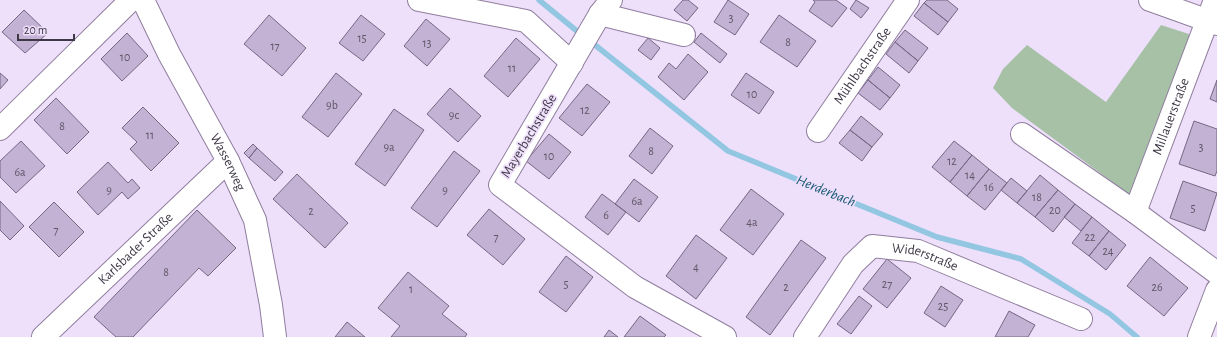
<svg xmlns="http://www.w3.org/2000/svg" width="1217" height="337" viewBox="0 0 1217 337" font-family="'Alegreya Sans',sans-serif">
	<rect width="100%" height="100%" fill="#eedffb"/>
	<path fill="#a7c1a6" d="M1161,25L1192,35L1130,195L1012,108L993,88L1003,69L1027,45L1106,102Z"/>
	<g fill="none" stroke-linecap="round" stroke-linejoin="round">
		<path stroke="#92c6e1" stroke-width="5.5" d="M539,0L583,36
			M590,41L728,151L937,237L1021,259L1110,314L1137,337"/>
	</g>
	<path fill="#c3b2d3" stroke="#776785" d="M683,0H688L698,8L687,21L674,10Z
		M728,0L749,14L735,35L714,22Z
		M813,0H836L847,8L832,27L809,11L815,2Z
		M856,0L869,8L861,18L850,9Z
		M927,0H947L958,9L948,22L924,3Z
		M924,3L948,22L938,35L914,16Z
		M24,10L48,33L25,53L2,32Z
		M269,15L306,48L282,76L244,44Z
		M361,15L385,34L363,61L339,43Z
		M779,15L816,41L797,67L760,42Z
		M426,19L450,39L427,66L404,46Z
		M905,30L928,48L918,61L895,42Z
		M127,33L148,56L122,81L101,59Z
		M701,33L727,54L720,63L694,42Z
		M516,38L540,59L508,97L484,76Z
		M648,38L660,48L651,60L638,50Z
		M895,42L918,61L909,73L886,54Z
		M688,54L708,72L684,100L658,77L669,63L676,69Z
		M878,67L900,85L890,98L868,80Z
		M0,73L8,80L0,89Z
		M336,73L362,94L328,137L302,117Z
		M746,73L774,92L759,114L731,95Z
		M868,80L890,98L880,110L858,93Z
		M1217,80V102L1210,99Z
		M587,84L610,102L582,136L559,118Z
		M450,88L481,116L458,142L427,114Z
		M56,98L89,132L67,154L34,120Z
		M143,107L179,143L151,171L130,149L137,142L122,128Z
		M394,109L424,130L385,186L355,164Z
		M861,116L883,134L872,147L850,130Z
		M1194,121L1217,129V171L1215,176L1179,164Z
		M650,128L673,146L652,174L629,156Z
		M850,130L872,147L862,161L839,143Z
		M549,134L571,152L549,179L526,161Z
		M21,141L45,166L16,193L0,177V161Z
		M954,141L972,155L950,182L932,167Z
		M253,144L257,148L249,158L244,153Z
		M257,148L283,172L275,181L249,158Z
		M454,151L480,171L437,227L411,208Z
		M972,155L989,169L967,196L950,182Z
		M108,162L128,183L132,179L140,188L128,199L122,192L98,215L77,192Z
		M989,169L1007,183L985,210L967,196Z
		M297,174L348,223L325,248L273,199Z
		M1040,175L1058,190L1035,217L1017,203Z
		M1011,178L1027,191L1017,203L1001,190Z
		M634,179L658,197L639,222L615,204Z
		M1183,181L1217,193L1205,231L1170,218Z
		M751,189L784,214L753,255L720,230Z
		M1058,190L1075,204L1053,232L1035,217Z
		M602,194L626,212L608,235L585,217Z
		M0,201L24,226L10,240L0,230Z
		M54,202L84,232L59,257L29,227Z
		M1075,204L1092,217L1081,231L1064,217Z
		M489,209L525,239L503,265L467,235Z
		M197,210L236,248L208,276L199,268L133,337H116L94,317Z
		M1092,217L1109,231L1089,256L1072,243Z
		M1109,231L1126,245L1106,270L1089,256Z
		M696,235L727,258L696,299L666,276Z
		M801,240L826,258L770,335L746,317Z
		M566,256L593,277L566,312L539,292Z
		M1150,257L1188,288L1164,316L1127,286Z
		M887,259L911,278L887,308L863,289Z
		M408,272L449,306L442,314L467,334L465,337H391L400,326L378,308Z
		M941,286L963,300L945,327L924,313Z
		M859,296L872,306L851,334L837,324Z
		M1009,311L1035,325L1028,337H995Z
		M640,316L666,335L664,337H624Z
		M347,322L365,337H335Z
		M609,330L618,337H604Z"/>
	<g fill="none" stroke-linecap="round" stroke-linejoin="round">
		<g stroke="#8f7e9d" stroke-width="24">
			<g id="minor">
				<path id="s1" d="M143,0L169,54L228,161L255,220L271,305L275,337"/>
				<path d="M419,0L526,21L572,63"/>
				<path d="M611,0L600,14L500,185L635,287L725,337"/>
				<path d="M1150,0L1217,24"/>
				<path d="M600,14L684,35"/>
				<path d="M0,129L131,0"/>
				<path id="s2" d="M818,131L908,0"/>
				<path d="M1022,134L1135,212L1217,273"/>
				<path id="s3" d="M1135,212L1215,0"/>
				<path id="s4" d="M43,337L228,161"/>
				<path id="s5" d="M805,337L853,264L872,246L918,251L1081,319"/>
				<path d="M1199,337L1217,290"/>
			</g>
		</g>
		<use href="#minor" stroke="#fff" stroke-width="22"/>
	</g>
	<g text-anchor="middle" dominant-baseline="central" stroke-width="3.5" stroke-linejoin="round" paint-order="stroke">
		<g font-size="12" fill="#5f5668">
			<text x="731" y="18">3</text>
			<text x="362" y="38">15</text>
			<text x="788" y="42">8</text>
			<text x="427" y="43">13</text>
			<text x="275" y="46">17</text>
			<text x="125" y="57">10</text>
			<text x="512" y="68">11</text>
			<text x="752" y="94">10</text>
			<text x="332" y="105">9b</text>
			<text x="585" y="110">12</text>
			<text x="454" y="115">9c</text>
			<text x="62" y="126">8</text>
			<text x="150" y="135">11</text>
			<text x="389" y="147">9a</text>
			<text x="1201" y="147">3</text>
			<text x="651" y="151">8</text>
			<text x="549" y="156">10</text>
			<text x="952" y="161">12</text>
			<text x="20" y="172">6a</text>
			<text x="970" y="175">14</text>
			<text x="989" y="187">16</text>
			<text x="109" y="190">9</text>
			<text x="445" y="190">9</text>
			<text x="1037" y="197">18</text>
			<text x="637" y="201">6a</text>
			<text x="1193" y="208">5</text>
			<text x="1055" y="210">20</text>
			<text x="311" y="211">2</text>
			<text x="606" y="215">6</text>
			<text x="752" y="222">4a</text>
			<text x="56" y="230">7</text>
			<text x="496" y="237">7</text>
			<text x="1090" y="237">22</text>
			<text x="1108" y="251">24</text>
			<text x="696" y="267">4</text>
			<text x="166" y="272">8</text>
			<text x="566" y="284">5</text>
			<text x="887" y="284">27</text>
			<text x="786" y="287">2</text>
			<text x="1157" y="287">26</text>
			<text x="411" y="289">1</text>
			<text x="943" y="306">25</text>
		</g>
		<g font-size="14" fill="#3e3745" stroke="#eedffb">
			<text stroke="none"><textPath href="#s2" startOffset="79">Mühlbachstraße</textPath></text>
			<text stroke="none"><textPath href="#s3" startOffset="102">Millauerstraße</textPath></text>
			<text transform="translate(529 136) rotate(-59)">Mayerbachstraße</text>
			<text stroke="none"><textPath href="#s1" startOffset="183">Wasserweg</textPath></text>
			<text stroke="none"><textPath href="#s4" startOffset="128">Karlsbader Straße</textPath></text>
			<text stroke="none"><textPath href="#s5" startOffset="168">Widerstraße</textPath></text>
		</g>
		<g font-size="15" font-style="italic" fill="#175873" stroke="#eedffb">
			<text transform="translate(826 191) rotate(22)">Herderbach</text>
		</g>
	</g>
	<path d="M18 34v6h56v-6" fill="none" stroke="#3e3745" stroke-width="2"/>
	<text x="24" y="34" font-size="12" fill="#3e3745" stroke="#eedffb" stroke-width="3" paint-order="stroke">20 m</text>
</svg>
